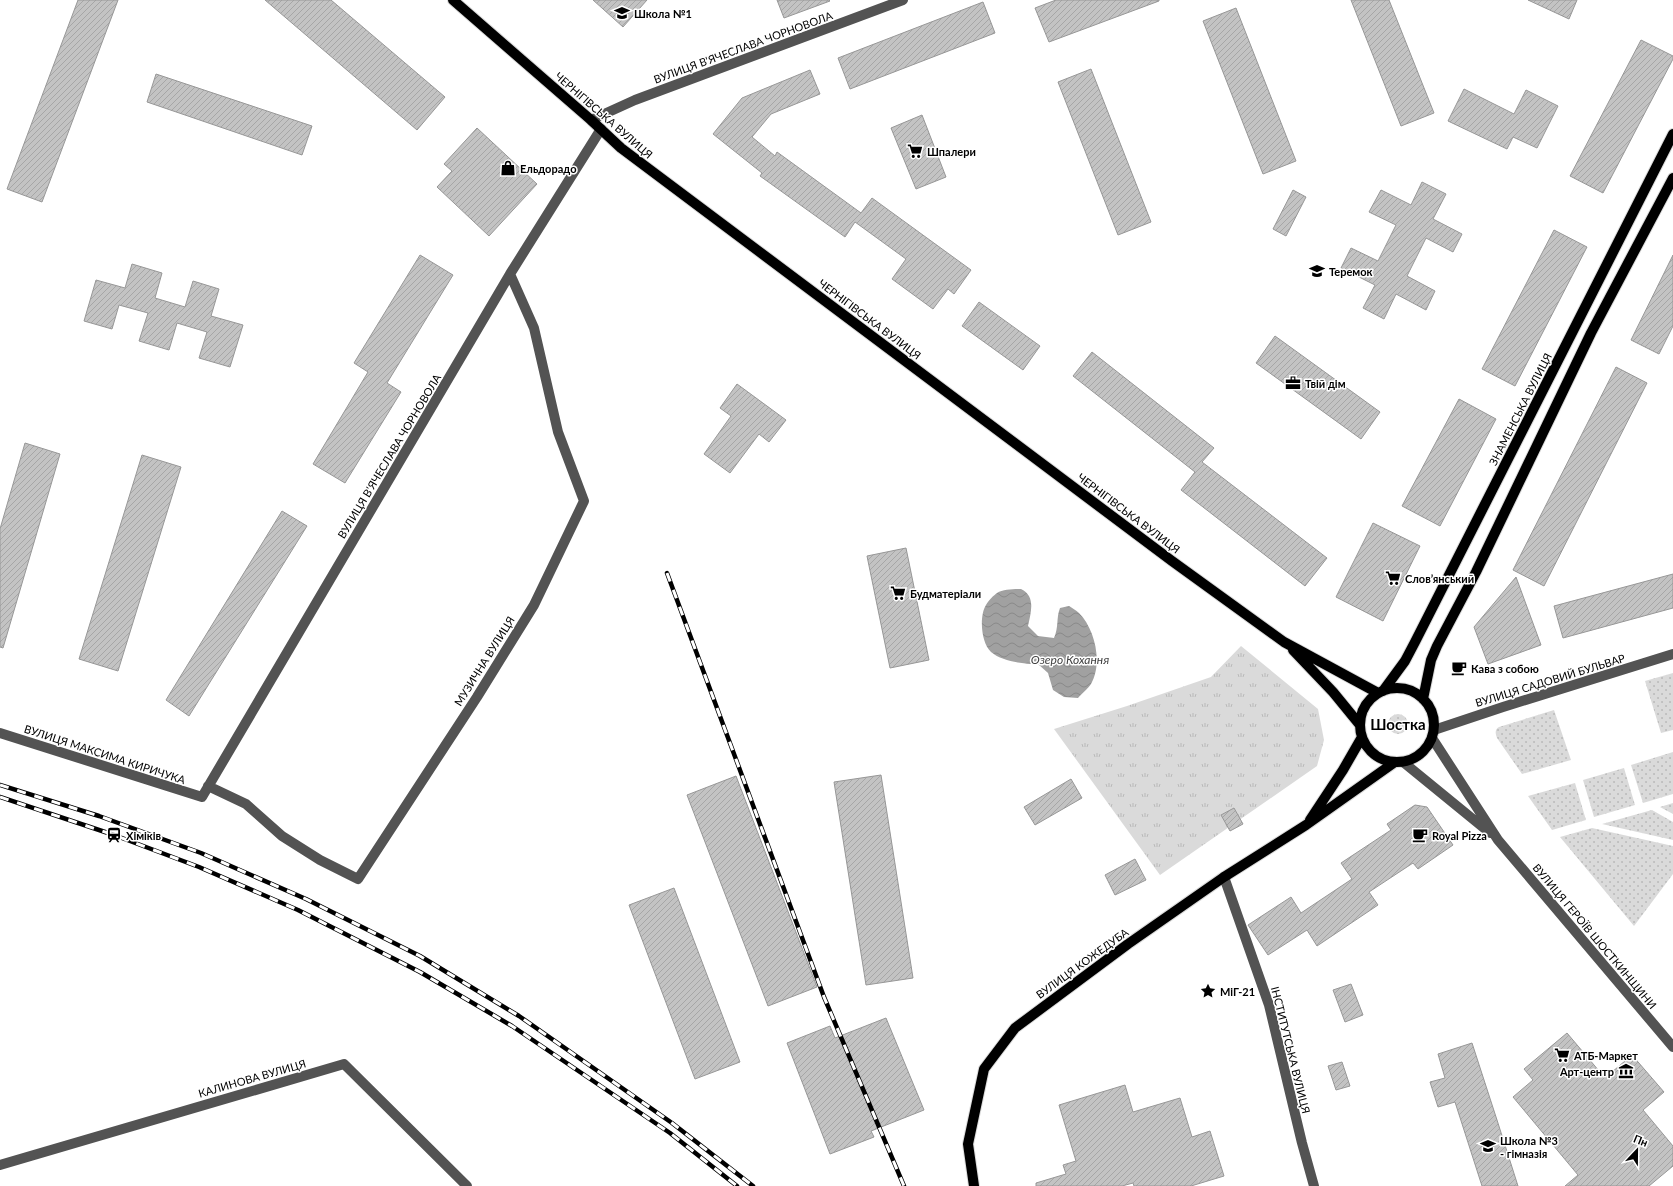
<svg xmlns="http://www.w3.org/2000/svg" width="1673" height="1186" viewBox="0 0 1673 1186" font-family="Lato,sans-serif">
	<defs>
		<pattern id="grass-dots" width="8" height="8" patternUnits="userSpaceOnUse"><rect width="8" height="8" fill="#dadada"/><path d="M2 2h.1M6 6h.1" fill="none" stroke="#b9b9b9" stroke-width="1.8" stroke-linecap="round"/></pattern>
		<pattern id="park-tufts" width="24" height="20" patternUnits="userSpaceOnUse"><rect width="24" height="20" fill="#dadada"/><path d="M3 7l-1-3M5 7V3M7 7l1-3M15 17l-1-3M17 17v-4M19 17l1-3" fill="none" stroke="#b9b9b9"/></pattern>
		<pattern id="water-waves" width="16" height="10" patternUnits="userSpaceOnUse"><rect width="16" height="10" fill="#a1a1a1"/><path d="M0 5q4-4 8 0t8 0" fill="none" stroke="#898989"/></pattern>
		<pattern id="building-hatch" width="6" height="6" patternUnits="userSpaceOnUse"><rect width="6" height="6" fill="#c3c3c3"/><path d="M-1 1l2-2M0 6l6-6M5 7l2-2" fill="none" stroke="#a6a6a6"/></pattern>
	</defs>
	<rect width="100%" height="100%" fill="#fff"/>
	<path fill="url(#grass-dots)" d="M1673,673V730L1661,733L1645,681Z
		M1554,710L1571,760L1522,774L1497,738C1495,733 1495,729 1499,727Z
		M1388 724a10 10 0 1 1 20 0a10 10 0 1 1-20 0Z
		M1673,752V794L1643,803L1631,765Z
		M1624,768L1635,805L1594,817L1583,780Z
		M1575,783L1586,820L1552,830L1528,796Z
		M1673,803V814L1660,807Z
		M1652,810L1673,822V840L1602,824Z
		M1592,828L1673,846V874L1634,926L1560,837Z"/>
	<path fill="url(#park-tufts)" d="M1241,646L1318,709L1324,740L1317,766L1160,875L1054,729L1127,706L1211,677Z"/>
	<path fill="url(#water-waves)" d="M1021,589C1036,596 1031,612 1028,626L1038,636L1054,638C1059,627 1056,618 1060,608L1069,606C1072,608 1076,610 1079,613C1095,629 1103,663 1091,684C1088,689 1082,693 1078,698L1064,697L1053,690L1048,673L1038,664C1024,664 1003,662 991,652C981,643 979,616 986,605C988,601 994,595 997,593C1003,589 1014,589 1021,589Z"/>
	<path fill="url(#building-hatch)" stroke="#979797" d="M78,0H118L42,202L7,189Z
		M265,0H331L445,97L417,130Z
		M593,0H647L623,27Z
		M777,0H829L830,1L784,18Z
		M1056,0H1159V1L1049,42L1035,8Z
		M1351,0H1389L1434,113L1401,126Z
		M1528,0H1577L1569,19Z
		M983,2L995,33L850,89L838,58Z
		M1236,8L1296,161L1263,174L1203,21Z
		M1641,40L1673,56V59L1603,193L1570,176Z
		M1091,69L1151,222L1118,235L1058,82Z
		M810,70L820,94L771,114L752,137L775,156L777,152L861,213L872,198L971,270L954,294L948,289L933,309L892,279L906,259L855,222L845,237L760,176L762,173L713,134L742,98Z
		M156,74L312,126L302,155L147,102Z
		M1464,89L1514,114L1526,90L1558,106L1537,148L1513,137L1507,149L1448,121Z
		M922,115L946,177L916,189L891,128Z
		M477,128L537,184L489,236L437,187L452,171L444,164Z
		M1422,182L1446,194L1433,219L1462,234L1453,252L1426,238L1407,276L1435,291L1426,310L1396,294L1384,319L1363,308L1375,285L1341,268L1351,248L1378,261L1396,225L1369,212L1381,190L1411,205Z
		M1293,190L1306,197L1286,236L1273,229Z
		M1554,230L1587,247L1515,386L1482,369Z
		M420,255L453,275L387,383L401,392L345,483L313,464L368,372L354,363Z
		M1673,255V326L1659,354L1631,340Z
		M132,264L162,273L155,298L185,307L193,281L219,289L211,316L243,325L230,367L199,358L207,332L177,323L169,350L139,341L148,313L119,305L112,329L84,321L96,280L125,288Z
		M979,302L1040,346L1023,370L962,326Z
		M1275,336L1380,412L1361,439L1256,363Z
		M1092,352L1214,448L1202,462L1327,558L1305,586L1181,490L1195,472L1073,376Z
		M1616,367L1647,383L1544,586L1513,570Z
		M737,384L786,420L769,442L759,434L730,473L704,454L731,416L720,408Z
		M1459,399L1496,419L1440,526L1402,506Z
		M25,443L60,454L3,648L0,647V529Z
		M142,455L181,467L118,671L79,659Z
		M282,511L307,526L189,716L166,700Z
		M1373,523L1420,546L1383,621L1336,597Z
		M906,548L929,660L890,668L867,556Z
		M1673,574V608L1563,638L1554,606Z
		M1516,577L1541,645L1488,664L1474,627Z
		M881,775L913,978L866,985L834,782Z
		M736,776L817,987L768,1006L687,795Z
		M1071,779L1082,798L1035,825L1024,807Z
		M1415,805L1427,807L1453,845L1418,869L1413,863L1369,892L1378,905L1317,946L1307,930L1268,955L1248,925L1291,897L1301,913L1352,879L1341,863L1391,830L1387,824Z
		M1234,808L1243,824L1230,831L1221,815Z
		M1135,859L1146,880L1115,895L1105,875Z
		M674,888L740,1062L695,1079L629,905Z
		M1351,984L1363,1015L1345,1022L1333,990Z
		M886,1018L924,1110L871,1131L874,1137L830,1154L787,1043L830,1026L835,1038Z
		M1567,1033L1605,1078L1632,1055L1664,1092L1643,1110L1673,1146V1166L1649,1186H1565L1578,1175L1513,1097L1533,1080L1524,1069Z
		M1472,1043L1497,1120L1518,1186H1482L1455,1102L1438,1107L1430,1082L1445,1078L1438,1054Z
		M1342,1062L1350,1086L1336,1090L1328,1066Z
		M1125,1085L1133,1112L1180,1098L1192,1137L1210,1131L1224,1176L1191,1186H1134L1133,1183L1122,1186H1036V1183L1066,1174L1063,1165L1076,1161L1059,1105Z"/>
	<g fill="none" stroke-linecap="round" stroke-linejoin="round">
		<g stroke="#dbdbdb" stroke-width="12">
			<path id="major" d="M453,0L591,120L621,148L1172,561L1284,642L1378,693
				M1293,650L1333,692L1360,725
				M1360 725a37 37 0 1 1 74 0a37 37 0 1 1-74 0Z
				M1383,691L1405,661L1415,642L1673,134
				M1423,699L1431,660L1437,646L1476,572L1591,333L1673,178
				M1310,820L1343,770L1362,737
				M974,1186L968,1144L984,1069L1015,1028L1128,944L1224,877L1306,825L1395,762"/>
		</g>
		<path stroke="#535353" stroke-width="10" d="M591,120L635,100L903,0
			M1434,730L1503,707L1673,654
			M0,733L202,797L510,274L601,129
			M1432,738L1498,840L1673,1047
			M1403,762L1490,833
			M208,786L246,804L282,836L320,860L358,879L477,697L534,605L584,501L558,432L534,328L510,274
			M1224,877L1269,1005L1302,1143L1314,1186
			M0,1165L344,1064L467,1186"/>
		<use href="#major" stroke="#000" stroke-width="10"/>
		<g stroke="#000" stroke-width="4.5">
			<path id="rail" d="M667,573L824,997L904,1186
				M0,785L99,816L201,853L306,899L420,956L519,1016L672,1123L753,1186
				M0,797L114,835L199,867L298,910L420,972L512,1026L670,1133L737,1186"/>
		</g>
		<use href="#rail" stroke="#fff" stroke-width="3" stroke-dasharray="9" stroke-linecap="butt"/>
	</g>
	<defs>
		<g id="school-bare" transform="scale(1.2)"><path d="M0-5L7-2L0 1L-7-2ZM-4 1L0 2.5L4 1V4Q0 6-4 4Z" fill="#000" stroke="#fff" stroke-width="2.5" paint-order="stroke"/></g>
		<g id="supermarket-bare" transform="scale(1.2)"><path d="M-6-5.5h2.5l.6 2H6L4.5 2H-2.5L-4.4-4H-6ZM-1.5 3.2a1.3 1.3 0 1 0 .1 0ZM3 3.2a1.3 1.3 0 1 0 .1 0Z" fill="#000" stroke="#fff" stroke-width="2.5" paint-order="stroke"/></g>
		<g id="shop-bare" transform="scale(1.2)"><path d="M-5-2.5h2.3a2.7 3.5 0 0 1 5.4 0H5L5.5 6h-11ZM-1.5-2.5h3a1.5 2.3 0 0 0-3 0Z" fill="#000" stroke="#fff" stroke-width="2.5" paint-order="stroke"/></g>
		<g id="office-bare" transform="scale(1.2)"><path d="M-6-3h4V-5.5h4V-3h4V5H-6ZM-1-4.5V-3h2v-1.5ZM-6 0V1H6V0Z" fill="#000" stroke="#fff" stroke-width="2.5" paint-order="stroke"/></g>
		<g id="cafe-bare" transform="scale(1.2)"><path d="M-5.5-4.5H6V0H3Q3 3.5 0 3.5H-2.5Q-5.5 3.5-5.5 0ZM3-3.2v2h1.7v-2ZM-6 4.5H4V6H-6Z" fill="#000" stroke="#fff" stroke-width="2.5" paint-order="stroke"/></g>
		<g id="station-bare" transform="scale(1.2)"><path d="M-3-6H3Q5-6 5-4V2Q5 4 3 4L4.5 6H3L1.5 4h-3L-3 6H-4.5L-3 4Q-5 4-5 2V-4Q-5-6-3-6ZM-3.5-4v3h7v-3ZM-3.5 1v1.5H-2V1ZM2 1v1.5H3.5V1Z" fill="#000" stroke="#fff" stroke-width="2.5" paint-order="stroke"/></g>
		<g id="sight-bare" transform="scale(1.2)"><path d="M0-6L1.8-2.2L6-1.7L2.9 1.2L3.7 5.4L0 3.3L-3.7 5.4L-2.9 1.2L-6-1.7L-1.8-2.2Z" fill="#000" stroke="#fff" stroke-width="2.5" paint-order="stroke"/></g>
		<g id="museum-bare" transform="scale(1.2)"><path d="M0-6L6-3V-2H-6V-3ZM-5-1h2V3h-2ZM-1-1h2V3h-2ZM3-1h2V3H3ZM-6 4H6V6H-6Z" fill="#000" stroke="#fff" stroke-width="2.5" paint-order="stroke"/></g>
	</defs>
	<g fill-rule="evenodd">
		<use href="#school-bare" x="622" y="13"/>
		<use href="#supermarket-bare" x="915" y="151"/>
		<use href="#shop-bare" x="508" y="168"/>
		<use href="#school-bare" x="1317" y="271"/>
		<use href="#office-bare" x="1293" y="383"/>
		<use href="#supermarket-bare" x="1393" y="578"/>
		<use href="#supermarket-bare" x="898" y="593"/>
		<use href="#cafe-bare" x="1459" y="668"/>
		<use href="#station-bare" x="114" y="835"/>
		<use href="#cafe-bare" x="1420" y="835"/>
		<use href="#sight-bare" x="1208" y="991"/>
		<use href="#supermarket-bare" x="1562" y="1055"/>
		<use href="#museum-bare" x="1626" y="1071"/>
		<use href="#school-bare" x="1488" y="1146"/>
	</g>
	<g text-anchor="middle" dominant-baseline="central" stroke-width="3" stroke-linejoin="round" paint-order="stroke">
		<g font-size="11" font-weight="bold" fill="#000" stroke="#fff" text-anchor="start">
			<text x="634" y="13">Школа №1</text>
			<text x="927" y="151">Шпалери</text>
			<text x="520" y="168">Ельдорадо</text>
			<text x="1329" y="271">Теремок</text>
			<text x="1305" y="383">Твій дім</text>
			<text x="1405" y="578">Слов’янський</text>
			<text x="910" y="593">Будматеріали</text>
			<text x="1471" y="668">Кава з собою</text>
			<text x="126" y="835">Хіміків</text>
			<text x="1432" y="835">Royal Pizza</text>
			<text x="1220" y="991">МіГ-21</text>
			<text x="1574" y="1055">АТБ-Маркет</text>
			<text x="1614" y="1071" text-anchor="end">Арт-центр</text>
			<text x="1500" y="1140">Школа №3<tspan x="1500" dy="13">- гімназія</tspan></text>
		</g>
		<g font-size="11" fill="#000" stroke="#fff">
			<text transform="translate(743 47) rotate(-20)">ВУЛИЦЯ В'ЯЧЕСЛАВА ЧОРНОВОЛА</text>
			<text transform="translate(604 115) rotate(41)">ЧЕРНІГІВСЬКА ВУЛИЦЯ</text>
			<text transform="translate(870 319) rotate(37)">ЧЕРНІГІВСЬКА ВУЛИЦЯ</text>
			<text transform="translate(1520 409) rotate(-63)">ЗНАМЕНСЬКА ВУЛИЦЯ</text>
			<text transform="translate(389 456) rotate(-59)">ВУЛИЦЯ В'ЯЧЕСЛАВА ЧОРНОВОЛА</text>
			<text transform="translate(1129 513) rotate(37)">ЧЕРНІГІВСЬКА ВУЛИЦЯ</text>
			<text transform="translate(484 661) rotate(-58)">МУЗИЧНА ВУЛИЦЯ</text>
			<text transform="translate(1550 680) rotate(-17)">ВУЛИЦЯ САДОВИЙ БУЛЬВАР</text>
			<text transform="translate(105 754) rotate(18)">ВУЛИЦЯ МАКСИМА КИРИЧУКА</text>
			<text transform="translate(1595 936) rotate(50)">ВУЛИЦЯ ГЕРОЇВ ШОСТКИНЩИНИ</text>
			<text transform="translate(1082 963) rotate(-36)">ВУЛИЦЯ КОЖЕДУБА</text>
			<text transform="translate(1291 1050) rotate(76)">ІНСТИТУТСЬКА ВУЛИЦЯ</text>
			<text transform="translate(252 1078) rotate(-16)">КАЛИНОВА ВУЛИЦЯ</text>
		</g>
		<g font-size="12" font-style="italic" fill="#424242" stroke="#fff">
			<text x="1070" y="659">Озеро Кохання</text>
		</g>
		<g font-size="15" font-weight="bold" fill="#000" stroke="#fff">
			<text x="1398" y="724">Шостка</text>
		</g>
	</g>
	<g transform="translate(1637 1150) rotate(22)" stroke="#ffffff" stroke-width="3" paint-order="stroke">
	<path d="M0-3L7 15L0 10L-7 15Z" fill="#000000"/>
	<text y="-6" font-size="11" font-weight="bold" text-anchor="middle" fill="#000000">Пн</text>
	</g>
</svg>
